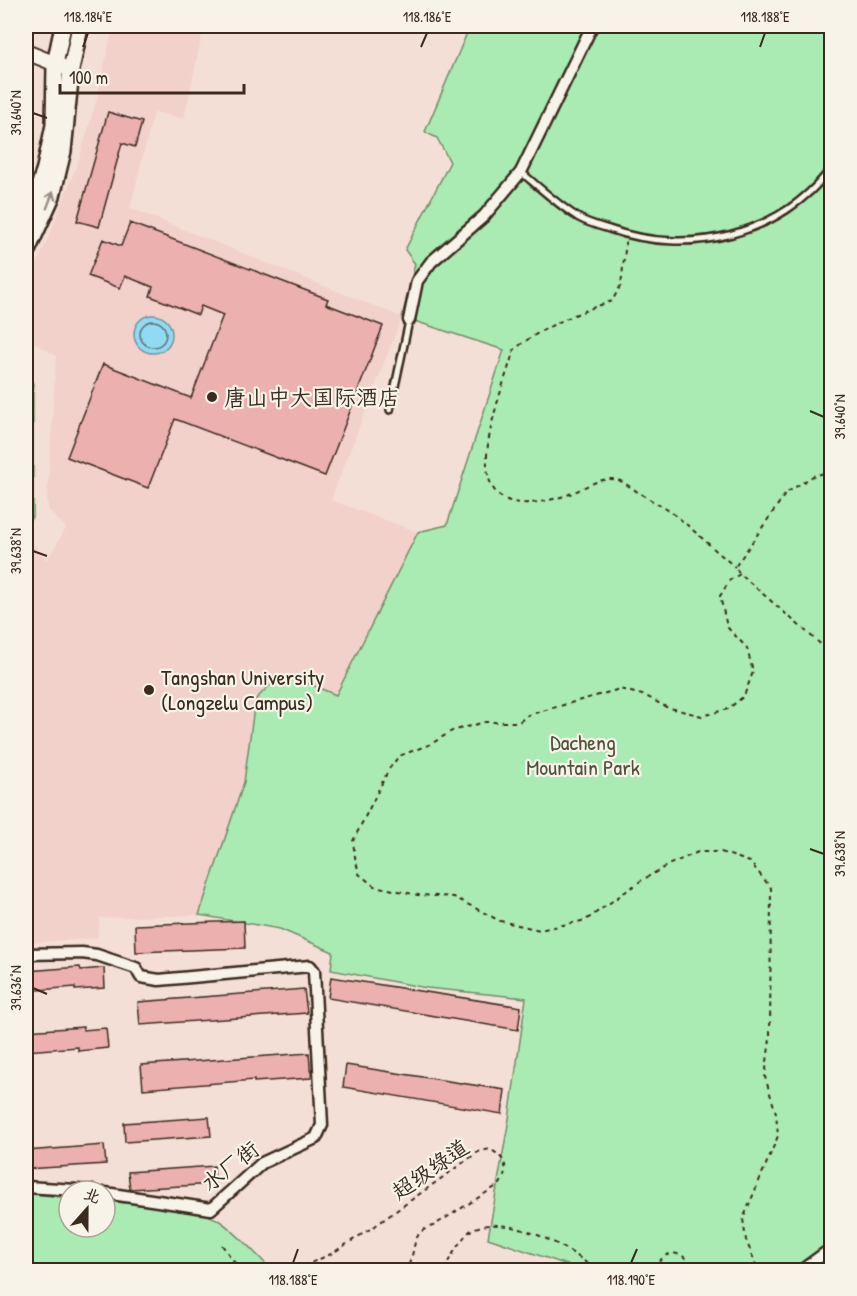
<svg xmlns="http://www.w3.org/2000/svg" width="857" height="1296" viewBox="0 0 857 1296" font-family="'Patrick Hand','LXGW WenKai TC',sans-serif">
	<rect width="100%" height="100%" fill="#f4dfd7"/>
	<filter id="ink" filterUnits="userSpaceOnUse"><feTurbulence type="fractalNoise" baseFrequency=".0167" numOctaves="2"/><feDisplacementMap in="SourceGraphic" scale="12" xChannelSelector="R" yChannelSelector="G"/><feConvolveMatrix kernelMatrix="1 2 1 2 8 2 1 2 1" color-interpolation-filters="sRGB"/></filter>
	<g filter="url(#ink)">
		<path fill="#f2d1cb" d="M113,26H204L184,119L154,112L130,208L402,317L331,500L418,532L336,695L293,677L255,700L244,782L199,915L100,918L97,938L26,943V521L28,538L47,560L66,528L49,511L47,502L56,356L26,338V289L51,231L79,159L97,98Z"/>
		<path fill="#aaebb3" stroke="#728a68" stroke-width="1.5" d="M470,26H831V1270H582L488,1238L509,1119L526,998L427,988L331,970L333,952L280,929L199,915L244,782L255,700L271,684L293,677L336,695L418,532L447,525L504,350L402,317L415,264L405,250L450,162L437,138L425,132Z
			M26,367L33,384V514L31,519L26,521Z
			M26,1193L69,1198V1227H105V1201C139,1205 188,1203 218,1220C235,1230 257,1256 272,1270H26Z"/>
		<path fill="#91daf3" stroke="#6f949e" stroke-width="1.5" d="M134 334a19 19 0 1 1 38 0a19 19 0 1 1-38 0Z"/>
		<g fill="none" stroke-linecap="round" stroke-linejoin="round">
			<path stroke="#5d7073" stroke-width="1.5" d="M140 334a13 13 0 1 1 26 0a13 13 0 1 1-26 0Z"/>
		</g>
		<path fill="#ecb1af" stroke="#3b2a1e" stroke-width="1.5" d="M108,112L142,122L135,147L122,143L99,227L77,221Z
			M130,223L328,299L326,304L383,326L325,476L175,419L148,488L67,457L103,364L191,398L223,315L201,306L198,315L150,296L153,287L125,276L120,288L88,276L103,239L121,246Z
			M244,921L245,948L136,952L135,925Z
			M80,967L81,970L104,968L105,988L75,990V987L26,991V971Z
			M331,977L521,1007L518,1030L328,998Z
			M304,989L307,1013L140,1025L138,1002Z
			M83,1027V1030L106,1028L108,1048L78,1051V1047L26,1051V1031Z
			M309,1053L311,1078L254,1082V1080L143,1089L141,1065Z
			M346,1065L505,1090L502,1114L343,1087Z
			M209,1117L211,1136L125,1142L124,1123Z
			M104,1145L106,1164L26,1169V1151Z
			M214,1166L215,1184L130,1189L128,1172Z"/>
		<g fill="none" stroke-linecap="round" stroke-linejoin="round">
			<g stroke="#3b2a1e" stroke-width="10">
				<path id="service" d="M828,26L832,33
					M521,172C540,188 558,205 579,218C588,223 599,226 609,229C688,257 781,236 832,167
					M390,410L409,321"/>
			</g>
			<g stroke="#3b2a1e" stroke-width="15">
				<path id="minor" d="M409,320L417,281L431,262L484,216L521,172L592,26
					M26,954L82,953L97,955L136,968L141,977L159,980L310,966L314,971L322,1125L316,1138L262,1163L211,1209L105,1193
					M26,1187L93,1191
					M802,1270L832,1248"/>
			</g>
			<g stroke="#3b2a1e" stroke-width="18">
				<path id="tertiary" d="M26,52L71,70"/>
			</g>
			<g stroke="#3b2a1e" stroke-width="20">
				<path id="secondary" d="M26,221L35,200L45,168L54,125L55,64L63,26
					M26,253L52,196L63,151L71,70L80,26"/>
			</g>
			<path stroke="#3b2a1e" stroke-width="2" stroke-dasharray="4.5 4.5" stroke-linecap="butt" d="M626,241L621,285L612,301C581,311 538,329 514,350C495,412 443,536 567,495C582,490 601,475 618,480C626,483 634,490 641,494C654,502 668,509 680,519C698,534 716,551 735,567
				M832,471L813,476L786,493L735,567L740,574L832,654
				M740,574L730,580L720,596L727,627L747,648L753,672L744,696L728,709L702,716L666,707L646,696L620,689L528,715L519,722H485L452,731L431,744L399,756L389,769L353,841L355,857L359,874L374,886L418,895L454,897L500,921L540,930L586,920L639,882L668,865L698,852H721L750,862L771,888L770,1039L765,1077L776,1113L778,1136L743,1219L746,1240L758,1270
				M222,1245L240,1270
				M295,1270L331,1254L375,1226L478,1152L490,1149C507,1159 509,1168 500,1184L433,1226C407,1233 419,1253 405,1270
				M443,1270C450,1260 462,1235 473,1229C505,1213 572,1247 594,1270
				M655,1270C664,1246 684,1250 696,1270"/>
			<use href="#service" stroke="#f7f3e8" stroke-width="5"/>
			<use href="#minor" stroke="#f7f3e8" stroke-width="10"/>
			<use href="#tertiary" stroke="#f7f3e8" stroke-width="14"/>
			<use href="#secondary" stroke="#f7f3e8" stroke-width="15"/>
		</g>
		<defs><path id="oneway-shaft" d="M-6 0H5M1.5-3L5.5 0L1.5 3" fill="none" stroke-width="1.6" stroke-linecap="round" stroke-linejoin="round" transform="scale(1.5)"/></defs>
		<use stroke="#998e83" href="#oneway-shaft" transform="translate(50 200) rotate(-69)"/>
	</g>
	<path fill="none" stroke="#3b2a1e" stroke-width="2" d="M83,47L88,33M421,47L427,33M760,47L765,33M33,113L47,118M810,411L824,417M33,551L47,556M810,849L824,854M33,988L47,994M293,1263L298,1249M631,1263L637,1249"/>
	<g fill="#3b2a1e" stroke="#f7f3e8" stroke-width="2">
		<circle cx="212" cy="397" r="6"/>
		<circle cx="149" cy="690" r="6"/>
	</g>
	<g text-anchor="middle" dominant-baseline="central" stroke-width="4.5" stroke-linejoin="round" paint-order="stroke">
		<g font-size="22" fill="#3b2a1e" stroke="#f7f3e8" text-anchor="start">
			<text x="224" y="397">唐山中大国际酒店</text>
			<text x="161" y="677">Tangshan University<tspan x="161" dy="25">(Longzelu Campus)</tspan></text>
		</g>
		<g font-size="22" fill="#51513c" stroke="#f7f3e8">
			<text x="583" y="742">Dacheng<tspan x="583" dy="25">Mountain Park</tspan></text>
		</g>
		<g font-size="22" fill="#3b2a1e" stroke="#f7f3e8">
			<text transform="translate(230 1166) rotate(-38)">水厂街</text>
			<text transform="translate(430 1169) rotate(-35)">超级绿道</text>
		</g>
	</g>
	<rect width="857" height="1296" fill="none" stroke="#f7f3e8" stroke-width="66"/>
	<g transform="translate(87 1209) rotate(21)"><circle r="28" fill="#f7f3e8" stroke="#aca397" stroke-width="1.5"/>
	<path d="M0-4.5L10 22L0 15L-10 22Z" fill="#3b2a1e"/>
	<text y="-9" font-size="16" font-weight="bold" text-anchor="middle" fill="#3b2a1e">北</text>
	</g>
	<path d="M60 84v9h184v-9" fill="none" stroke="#3b2a1e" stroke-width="3"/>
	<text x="69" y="84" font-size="18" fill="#3b2a1e" stroke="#f7f3e8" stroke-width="4.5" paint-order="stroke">100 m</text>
	<rect x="33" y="33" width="791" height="1230" fill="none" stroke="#3b2a1e" stroke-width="2"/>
	<g font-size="15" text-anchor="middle" fill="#3b2a1e">
		<text x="88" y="22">118.184°E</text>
		<text x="427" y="22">118.186°E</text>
		<text x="765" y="22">118.188°E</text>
		<text transform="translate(16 113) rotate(-90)" y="5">39.640°N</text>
		<text transform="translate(840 417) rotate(-90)" y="5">39.640°N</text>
		<text transform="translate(16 551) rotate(-90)" y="5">39.638°N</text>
		<text transform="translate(840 854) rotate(-90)" y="5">39.638°N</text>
		<text transform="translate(16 988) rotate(-90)" y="5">39.636°N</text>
		<text x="293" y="1285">118.188°E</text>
		<text x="631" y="1285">118.190°E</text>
	</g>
</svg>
